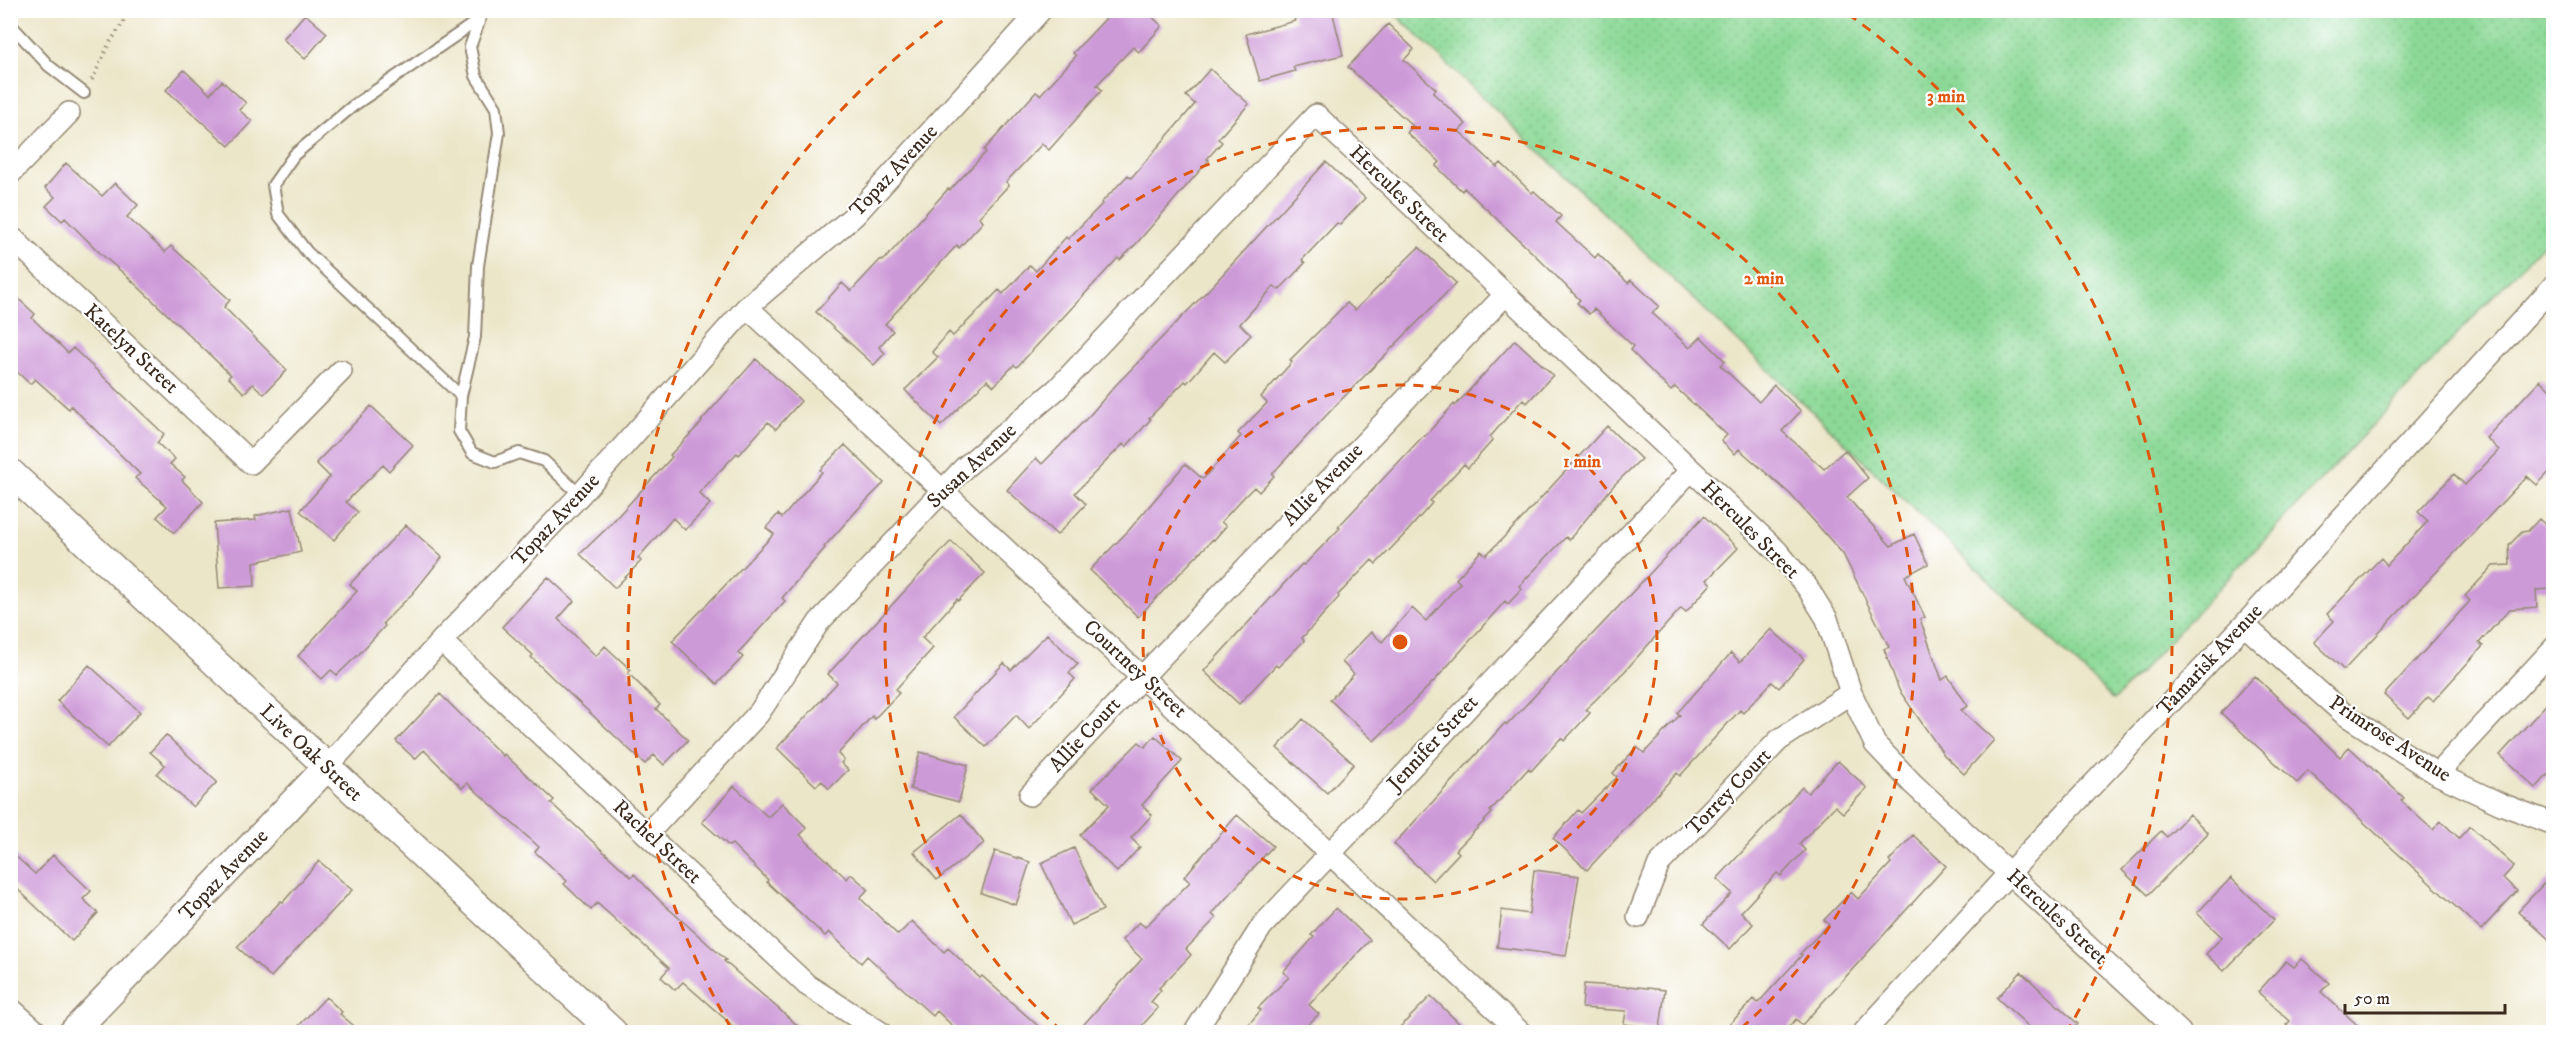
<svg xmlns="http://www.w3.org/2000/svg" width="2564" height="1043" viewBox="0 0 2564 1043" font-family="'IM FELL DW Pica',serif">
	<defs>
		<pattern id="grass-dots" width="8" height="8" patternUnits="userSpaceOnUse" patternTransform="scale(1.5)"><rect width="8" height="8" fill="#8cd997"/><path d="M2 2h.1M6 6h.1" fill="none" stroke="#7aba82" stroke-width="1.8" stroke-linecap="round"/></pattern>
	</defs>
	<rect width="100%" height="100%" fill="#fff"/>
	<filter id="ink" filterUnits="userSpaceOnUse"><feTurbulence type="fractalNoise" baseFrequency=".0167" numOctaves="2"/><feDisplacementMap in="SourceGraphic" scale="12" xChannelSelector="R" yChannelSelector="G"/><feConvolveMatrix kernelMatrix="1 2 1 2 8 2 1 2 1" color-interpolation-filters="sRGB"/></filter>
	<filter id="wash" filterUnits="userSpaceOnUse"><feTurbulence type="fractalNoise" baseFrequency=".008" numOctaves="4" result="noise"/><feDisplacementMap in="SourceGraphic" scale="24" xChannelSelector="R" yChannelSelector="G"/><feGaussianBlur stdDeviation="1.35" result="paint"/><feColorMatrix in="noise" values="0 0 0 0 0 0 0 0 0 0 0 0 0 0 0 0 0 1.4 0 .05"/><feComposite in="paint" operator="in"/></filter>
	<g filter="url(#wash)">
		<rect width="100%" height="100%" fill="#ece6c9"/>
		<path fill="url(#grass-dots)" stroke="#64825a" stroke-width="1.5" d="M1392,11H2553V233L2114,700Z"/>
		<g id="blocks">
			<path fill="#cd9ad8" d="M1114,10H1145L1162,26L1139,52L1133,47L1097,85L1102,90L1049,150L1042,144L1006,182L1009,185L979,217L983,222L959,248L957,245L885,324L893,331L879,347L885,353L874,365L816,312L842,283L851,291L881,259L883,261L948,189L950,190L986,152L984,150L1036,92L1040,95L1076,56L1073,53Z
				M1292,10H1332L1343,55L1293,67L1295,71L1260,81L1246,34L1295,21Z
				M305,14L327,33L305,59L283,39Z
				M1388,24L1414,49L1404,60L1436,89L1433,93L1466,124L1459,131L1497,167L1501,163L1532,193L1534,191L1561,216L1556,222L1595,258L1598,254L1628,283L1631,280L1659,306L1652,313L1690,348L1701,337L1725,361L1720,365L1759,402L1774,385L1801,411L1782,431L1824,469L1845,450L1868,478L1847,497L1891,546L1914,534L1928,564L1905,576L1925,617L1920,619L1942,680L1948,676L1968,706L1961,710L1994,740L1964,774L1944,755L1899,690L1884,649L1889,647L1843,554L1790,494L1739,449L1735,454L1721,441L1727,435L1675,387L1671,391L1630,350L1633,346L1594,309L1589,314L1577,303L1580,300L1535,255L1464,188L1462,191L1436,166L1440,162L1407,133L1413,126L1348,67Z
				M1210,69L1249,104L1218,139L1222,142L1207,159L1209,160L1136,244L1120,260L1118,258L1017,367L1014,365L994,386L987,380L941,426L905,390L938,357L932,352L949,332L953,336L999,290L1003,294L1030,265L1036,271L1066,237L1068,239L1102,204L1101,203L1128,175L1131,178L1195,104L1186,96Z
				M184,70L210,94L222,81L246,103L239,110L252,121L229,146L166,90Z
				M1326,162L1365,198L1340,225L1337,223L1302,260L1305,263L1279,290L1274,286L1240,324L1251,335L1225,362L1214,352L1187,383L1185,381L1149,418L1151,419L1126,447L1123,444L1075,493L1086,504L1057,535L1007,490L1036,458L1042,464L1090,415L1114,387L1213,285Z
				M66,163L102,196L115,183L138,205L127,217L165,252L171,246L230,300L224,307L287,370L264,394L253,384L244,393L228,377L231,375L130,279L101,254L65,218L62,221L46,206L55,197L45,188Z
				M1419,247L1456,283L1336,405L1272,474L1274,476L1259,492L1254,487L1244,497L1221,522L1226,526L1214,540L1213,539L1138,617L1090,570L1129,530L1185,464L1203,479L1241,436L1238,433L1267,403L1261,397L1292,362L1290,360L1347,303L1355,310Z
				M10,291L35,314L32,318L68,353L73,348L164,434L157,443L175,459L170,464L185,477L182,480L203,502L174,533L157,517L167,506L135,478L140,474L71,406L69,409L35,379L30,384L10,365Z
				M1515,340L1553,375L1527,403L1523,399L1490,437L1493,440L1468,468L1464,464L1430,501L1432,503L1405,534L1376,564L1372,560L1338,595L1339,597L1302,638L1304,641L1278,667L1276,665L1239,704L1204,671L1302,564L1304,565L1340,528L1338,527L1424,435L1425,436L1454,404L1455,406Z
				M756,359L801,401L776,429L768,422L739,455L737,453L699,493L710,504L685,530L673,518L638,558L641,561L615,588L580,554L607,528L672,457L670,455L702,422L701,421Z
				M2540,380L2553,393V468L2537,485L2527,476L2344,670L2314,642L2334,621L2327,614L2381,558L2387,565L2428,521L2418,512L2454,474L2465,485L2499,450L2486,438Z
				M371,406L413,445L389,471L383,465L346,502L358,512L334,540L300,511L330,477L316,463Z
				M1607,426L1641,459L1614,485L1569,540L1566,537L1519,586L1522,589L1508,604L1505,601L1436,679L1374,741L1330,700L1354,674L1342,662L1371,632L1382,642L1412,608L1426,621L1460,583L1456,579L1481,551L1486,555L1517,524Z
				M845,445L884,483L859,508L824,547L825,548L782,598L785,601L738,653L743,657L717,684L672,641L774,534L766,528L778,514L782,518L822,472L820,470Z
				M292,508L301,552L254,562L255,586L219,588L214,523L256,520L255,516Z
				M1704,516L1738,548L1707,580L1711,584L1686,612L1681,608L1624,672L1586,709L1590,713L1564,741L1561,738L1531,771L1529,768L1490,811L1492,813L1456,850L1459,853L1433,881L1394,844L1505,723L1507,725Z
				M2539,519L2553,532V589L2536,590L2537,607L2510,609L2479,643L2483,646L2433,701L2428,697L2409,718L2384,695L2470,601L2465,596L2493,566L2510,565L2509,545L2522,532L2528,531Z
				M406,525L442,557L413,593L383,623L385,626L359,654L337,675L331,670L322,679L298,656L357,591L350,584Z
				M951,541L985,573L958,601L957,599L922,638L933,648L896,689L899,693L874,719L872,716L838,754L844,760L841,763L848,770L829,789L822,781L816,786L777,748L837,683L828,674Z
				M548,577L574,601L558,619L596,656L605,646L631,670L628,673L660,705L656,709L688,740L664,765L654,755L645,764L558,683L531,657L533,655L502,627Z
				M1771,629L1804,659L1779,688L1772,682L1743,713L1740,710L1680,776L1677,773L1587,870L1553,838L1578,810L1581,813L1617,777L1613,773L1637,747L1644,753L1680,715L1677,713L1731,653L1740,662Z
				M1047,634L1078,664L1069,673L1075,679L1029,729L1016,715L986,747L954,717L1004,663L1011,670Z
				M89,665L140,712L108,747L57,701Z
				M2255,676L2340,757L2349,747L2404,798L2401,801L2433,830L2441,821L2459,838L2470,826L2514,866L2503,878L2517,891L2481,930L2308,771L2297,783L2221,713Z
				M440,694L503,756L504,754L554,800L551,803L631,877L634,874L660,901L726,960L724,961L805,1032H740L683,982L675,990L661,977L669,968L597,903L591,910L564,884L567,881L535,852L539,847L467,783L462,788L424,750L415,759L396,741Z
				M2553,697V769L2536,788L2500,755Z
				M1303,719L1354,764L1327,793L1277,748Z
				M166,735L217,782L193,807L157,774L165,765L150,752Z
				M1155,736L1182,761L1142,805L1152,815L1131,838L1140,847L1117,872L1080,835L1109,805L1092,789L1139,742L1145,747Z
				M920,752L968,765L959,802L910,789Z
				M1838,761L1867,788L1843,813L1835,806L1799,844L1805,850L1781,876L1777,873L1741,912L1753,924L1730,949L1703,924L1732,893L1717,879L1802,787L1808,793Z
				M734,786L768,817L782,803L807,828L800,835L847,879L851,874L868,889L860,898L898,935L912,921L944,952L948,948L980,978L982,976L1045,1032H959L937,1011L933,1016L867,956L861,963L829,932L825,936L767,882L768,880L732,844L729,846L702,822Z
				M961,814L984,843L937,880L914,852Z
				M2189,814L2208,833L2148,895L2122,870L2161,831L2167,837Z
				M1237,815L1273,846L1212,914L1216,918L1186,949L1191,955L1159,988L1161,990L1151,1002L1158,1008L1136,1032H1077L1142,959L1122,940L1139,922L1145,927L1190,882L1184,877Z
				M1913,835L1946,866L1802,1025L1796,1019L1784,1032H1722L1754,999L1758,1003L1802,955L1800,954L1829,924L1824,920L1851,892L1858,899L1891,863L1889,861Z
				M1074,848L1103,910L1071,925L1041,863Z
				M10,851L35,874L53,855L91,891L83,899L98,913L72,941L10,882Z
				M995,851L1030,862L1016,905L981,893Z
				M319,861L352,890L271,977L237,947L281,901L283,902Z
				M1534,870L1579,876L1566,956L1497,947L1502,910L1529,914Z
				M2553,874V943L2518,911Z
				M2231,878L2274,920L2224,971L2206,954L2222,937L2197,913Z
				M1336,908L1370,940L1309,1005L1319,1014L1300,1032H1242L1261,1010L1258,1008L1289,977L1283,972L1314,937L1311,935Z
				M2302,959L2329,983L2321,992L2365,1032H2294L2286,1025L2290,1021L2258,992L2286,961L2294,967Z
				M2021,972L2078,1024L2070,1032H2035L1997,998Z
				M1584,984L1629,987V986L1665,990L1660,1029L1624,1024L1626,1011L1582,1008Z
				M1431,996L1468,1032H1395Z
				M326,997L342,1012L340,1014L361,1032H293Z"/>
		</g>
	</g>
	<g filter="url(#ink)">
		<use href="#blocks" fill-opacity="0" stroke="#948874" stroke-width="1.5"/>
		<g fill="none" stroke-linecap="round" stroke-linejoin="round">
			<g stroke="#948874" stroke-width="14">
				<path id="service" d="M10,24L49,66L84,93
					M461,396L307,252L278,214L273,185L294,155L353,106L480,19L470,47L476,76L496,108L499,133L478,266L475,337L461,396L459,431L472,453L495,462L519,453L544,461L580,495"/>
			</g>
			<g stroke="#948874" stroke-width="24">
				<path id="minor" d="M10,174L69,113
					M10,236L251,463L341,371
					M747,307L1520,1032
					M2244,625L2344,714L2437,774L2501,804L2554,824
					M441,641L807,985L880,1032
					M327,767L441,641L580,495L747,307L855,215L1041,10
					M2437,774L2554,648
					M1030,795L1505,295
					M648,833L759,713L819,622L964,468L1057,389L1316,115L1777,551L1807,587L1827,619L1851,693L1875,744L1913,784L2180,1032
					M1638,917L1659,864L1779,740L1851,693
					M10,1008L37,1032
					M1195,1032L1262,926L1691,470
					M1864,1032L2010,872L2244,625L2554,285"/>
			</g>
			<g stroke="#948874" stroke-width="30">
				<path id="tertiary" d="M10,472L613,1032
					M73,1032L327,767"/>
			</g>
			<path stroke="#948874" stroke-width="4" stroke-dasharray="1.5 4.5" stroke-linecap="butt" d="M92,80L109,44L131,10"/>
			<use href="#service" stroke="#fff" stroke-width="10"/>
			<use href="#minor" stroke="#fff" stroke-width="21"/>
			<use href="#tertiary" stroke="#fff" stroke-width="27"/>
		</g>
	</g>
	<g fill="none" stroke="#df570d" stroke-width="3" stroke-dasharray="10 8">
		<circle cx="1400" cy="642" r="257"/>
		<path d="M1062 1031A515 515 0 1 1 1738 1031"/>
		<path d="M731 1028A772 772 0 0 1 952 14M1848 14A772 772 0 0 1 2069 1028"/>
	</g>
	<g text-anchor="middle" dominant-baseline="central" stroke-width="4.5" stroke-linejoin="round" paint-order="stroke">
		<g font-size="21" fill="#3b2a1e" stroke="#fff">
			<text transform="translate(894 171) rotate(-47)">Topaz Avenue</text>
			<text transform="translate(1399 194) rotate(44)">Hercules Street</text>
			<text transform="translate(131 349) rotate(43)">Katelyn Street</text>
			<text transform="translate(972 466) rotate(-43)">Susan Avenue</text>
			<text transform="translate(1323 485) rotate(-46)">Allie Avenue</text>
			<text transform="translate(556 520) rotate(-47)">Topaz Avenue</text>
			<text transform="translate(1750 530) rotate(45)">Hercules Street</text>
			<text transform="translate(2210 660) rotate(-47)">Tamarisk Avenue</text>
			<text transform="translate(1135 669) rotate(43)">Courtney Street</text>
			<text transform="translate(1085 735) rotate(-47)">Allie Court</text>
			<text transform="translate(2390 739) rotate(33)">Primrose Avenue</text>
			<text transform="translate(1433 743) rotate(-47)">Jennifer Street</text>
			<text transform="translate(311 753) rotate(43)">Live Oak Street</text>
			<text transform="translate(1729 792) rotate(-46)">Torrey Court</text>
			<text transform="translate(657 842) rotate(43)">Rachel Street</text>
			<text transform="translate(224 875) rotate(-46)">Topaz Avenue</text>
			<text transform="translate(2057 917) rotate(43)">Hercules Street</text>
		</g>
	</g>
	<circle cx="1400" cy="642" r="9" fill="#df570d" stroke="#fff" stroke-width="3"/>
	<g font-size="18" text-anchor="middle" font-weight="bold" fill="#df570d" stroke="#fff" stroke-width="4.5" stroke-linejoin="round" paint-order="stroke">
		<text x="1946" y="102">3 min</text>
		<text x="1764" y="284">2 min</text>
		<text x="1582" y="467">1 min</text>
	</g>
	<rect width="2564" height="1043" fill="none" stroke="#fff" stroke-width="36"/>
	<path d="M2345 1004v9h160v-9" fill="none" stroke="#3b2a1e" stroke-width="3"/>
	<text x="2354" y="1004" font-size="18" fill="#3b2a1e" stroke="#ffffff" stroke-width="4.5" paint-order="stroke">50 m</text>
</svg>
